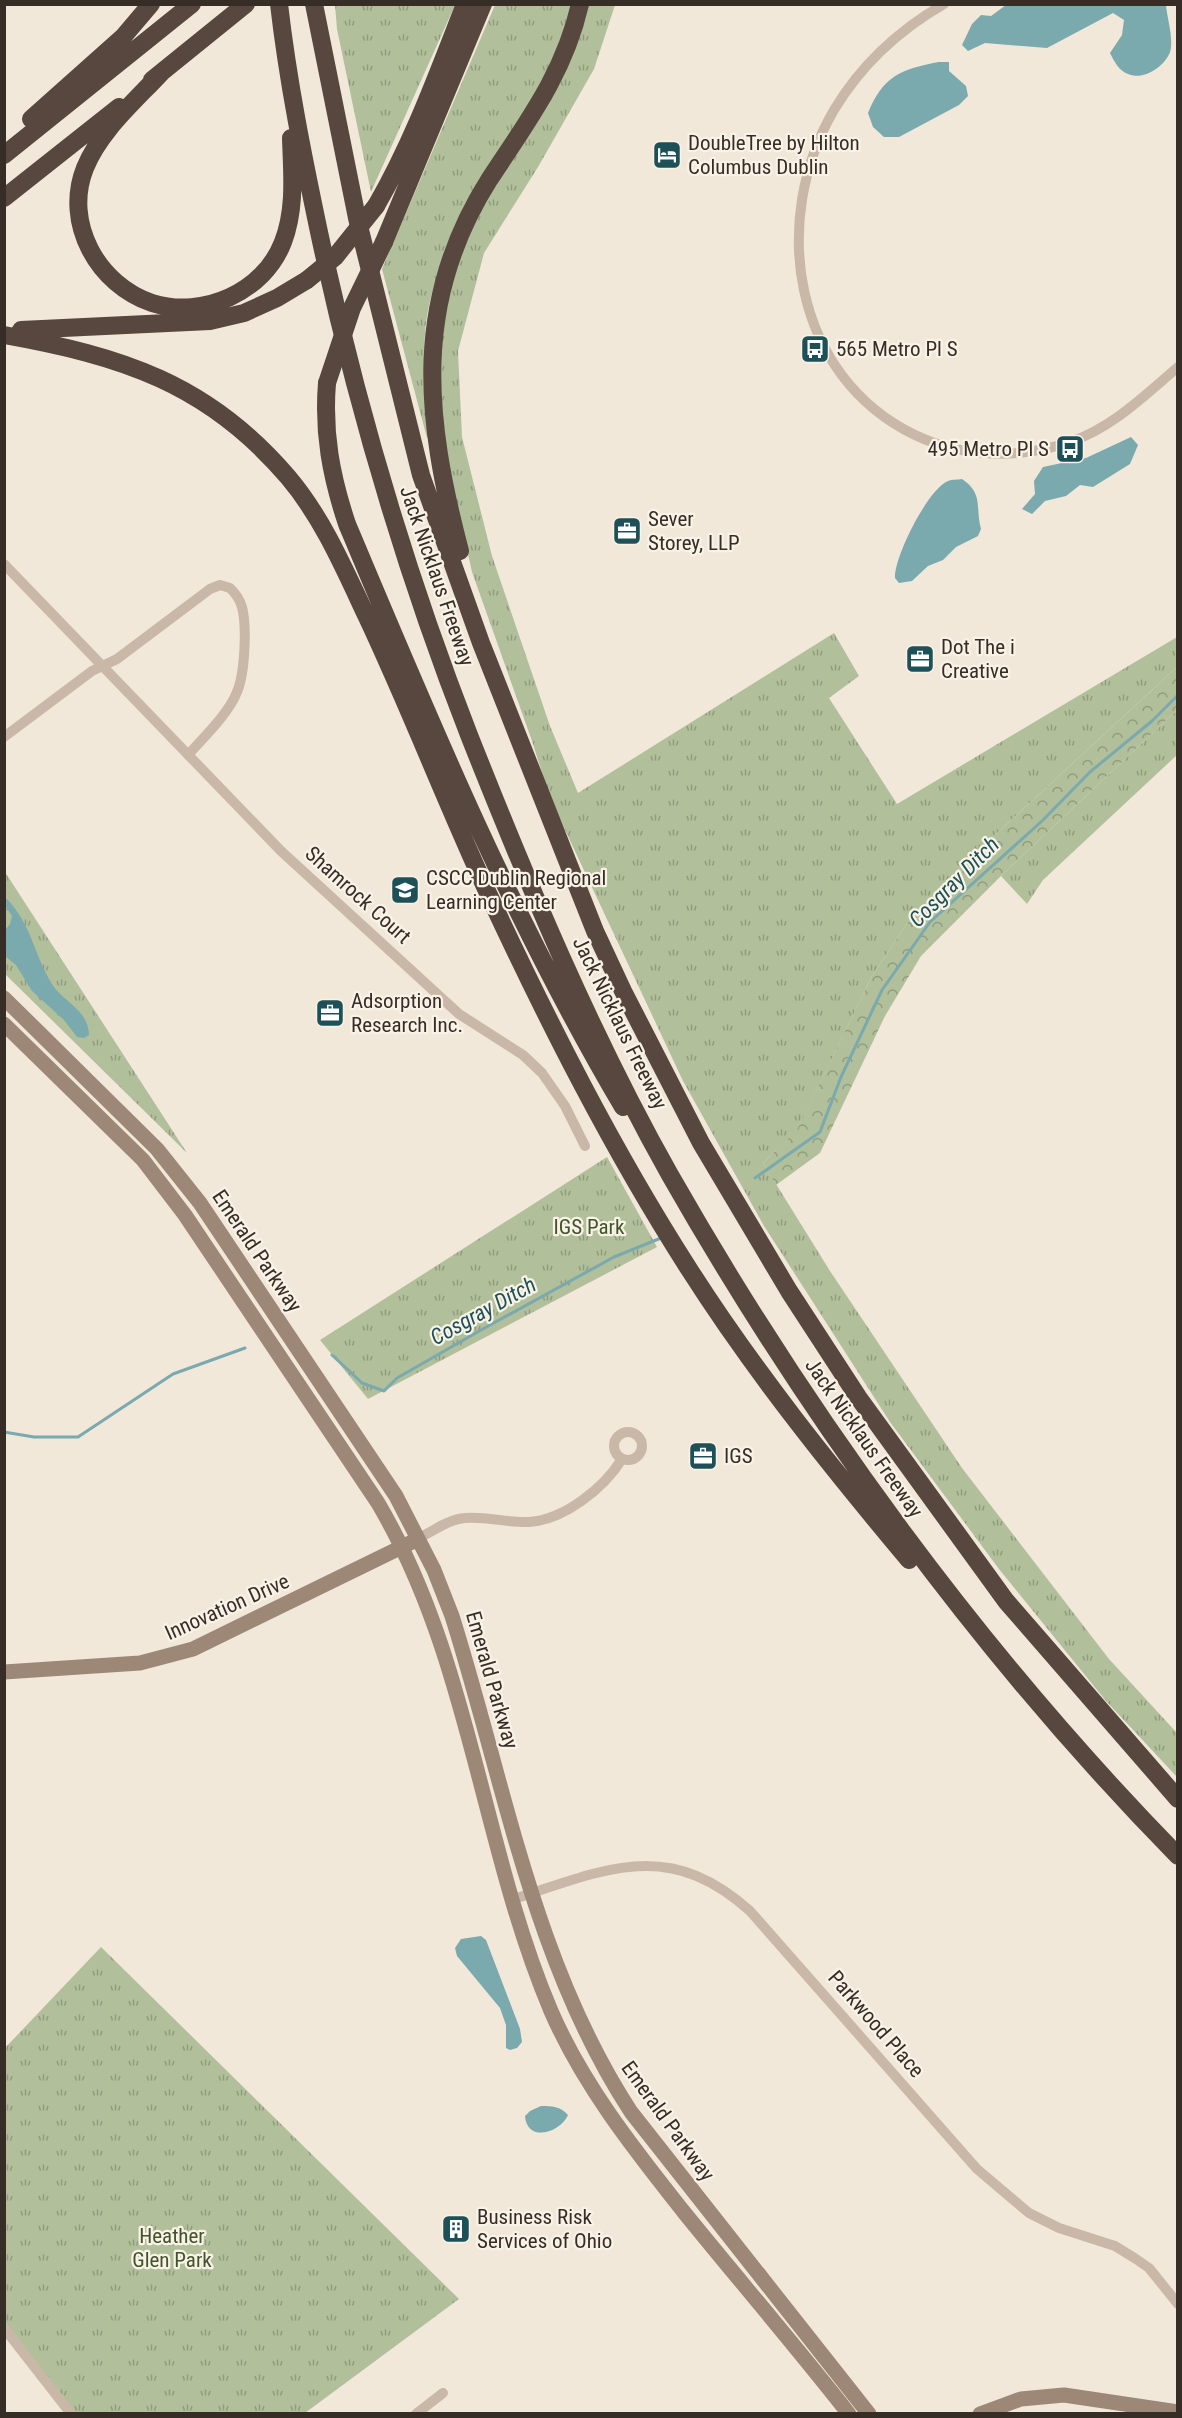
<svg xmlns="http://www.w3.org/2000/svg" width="1182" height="2418" viewBox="0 0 1182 2418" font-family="'Roboto Condensed',sans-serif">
	<defs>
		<pattern id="grass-tufts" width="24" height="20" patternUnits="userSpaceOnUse" patternTransform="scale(1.5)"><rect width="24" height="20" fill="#b1c09b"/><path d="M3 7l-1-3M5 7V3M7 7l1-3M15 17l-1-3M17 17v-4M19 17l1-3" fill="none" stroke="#919c7e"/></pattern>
		<pattern id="forest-crowns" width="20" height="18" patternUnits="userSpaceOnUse" patternTransform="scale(1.5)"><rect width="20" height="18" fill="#b1c09b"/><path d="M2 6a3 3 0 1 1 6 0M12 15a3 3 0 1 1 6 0" fill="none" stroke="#919c7e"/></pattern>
	</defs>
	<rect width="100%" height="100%" fill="#f1e8da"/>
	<path fill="url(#grass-tufts)" d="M335,5H455L371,192L337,29Z
		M495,5H573C546,112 458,191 431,297C419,342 426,392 430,437L427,438L382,269Z
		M585,5H615L594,69L538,167L484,253L458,351L462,437L492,556L550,726L578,793L834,633L859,676L829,698L897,804L1177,637V667L969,859L910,919L872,976L797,1131L763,1163L830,1271L962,1468L1109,1659L1177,1733V1777L1106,1701L999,1569L890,1422L764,1226L683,1081L550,798L532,741L472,572L444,446L438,353L458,255Z
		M1177,710V755L1043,880L1027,904L1001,876Z
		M5,872L187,1153L5,974Z
		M607,1157L657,1247L368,1399L320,1340Z
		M101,1947L459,2299L305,2413H71L5,2328V2048Z"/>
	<path fill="url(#forest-crowns)" d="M1177,667V710L1001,876L921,956L885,1016L820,1153L776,1185L763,1163L797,1130L872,976L910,919L969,859Z"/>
	<path fill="#7aa9ae" d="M1166,5C1167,18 1174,39 1170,52C1165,66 1144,81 1128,74C1119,71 1114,61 1110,53L1122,35L1124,20L1113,13L1047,48L985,43L968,51L962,45L972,24L981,15L991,16L1006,5Z
		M939,62H949V71L966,86L968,96L959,105L899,137H884L873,127L868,113C883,76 901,69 939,62Z
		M1131,437L1138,445L1130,464L1093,487L1080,485L1066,496L1045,501L1032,514L1022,509L1035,494L1034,481L1043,467L1086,458Z
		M962,479C984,494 975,507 981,529L978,536L956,547L943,560L928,566L912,581L899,583L895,578C894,557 928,489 948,481C952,479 958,480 962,479Z
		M5,897C32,924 33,953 52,984C64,1003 88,1009 89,1035L84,1038L77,1037L64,1020L32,991L16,965L5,956V930L10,924L12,916L5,905Z
		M481,1936L486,1940L520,2029L522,2042L517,2048L510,2050L506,2048V2025L500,2008L457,1956L455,1948L461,1939Z
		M541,2106C552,2106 560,2106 568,2115C560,2133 527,2143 525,2116L530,2111Z"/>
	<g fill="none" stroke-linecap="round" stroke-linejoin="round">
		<path stroke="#7aa9ae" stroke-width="3" d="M755,1178L820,1132L841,1077L882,990L930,922L1042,821L1090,772L1152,721L1178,695
			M332,1355L362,1383L384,1391L397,1378L481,1330L614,1257L661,1238
			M4,1432L34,1437H78L173,1374L245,1348"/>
		<path stroke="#c9b8a7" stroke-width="10" d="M944,4C899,30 861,65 834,110C769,221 793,376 915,435C963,458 1020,459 1070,442C1112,428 1145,395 1178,367
			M4,564L281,851L459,1014L523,1055L542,1073L565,1106L585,1146
			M4,737L92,671L117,659L210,589L220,585L230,588C235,593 240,600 242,607C247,627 245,673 237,692C229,713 203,738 188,755
			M614 1446a14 14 0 1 1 28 0a14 14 0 1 1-28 0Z
			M419,1538C433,1531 449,1519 465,1518C486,1516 508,1523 529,1522C564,1520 604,1488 622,1459
			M514,1899C606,1869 669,1838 750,1911L977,2169L1029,2213L1059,2228L1115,2246L1136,2259L1149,2268L1178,2304
			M4,2328L71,2414
			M416,2414L443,2393"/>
		<path stroke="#9d8878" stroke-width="15" d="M4,998L157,1149L200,1203L396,1496L434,1570L452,1616C505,1784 533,1962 631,2112L869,2414
			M4,1024L143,1160L185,1215L378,1503C471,1661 481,1846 551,2011C583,2085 634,2149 683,2211C738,2279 795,2345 849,2414
			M4,1672L140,1663L193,1649L412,1542
			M980,2414L1021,2399L1064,2395L1178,2412"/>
		<path stroke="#57473e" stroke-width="18" d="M279,4C288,82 303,156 319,232C356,404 405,571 469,735C528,884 591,1035 670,1175C809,1419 981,1655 1178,1856
			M314,4L357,218L421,475L481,643L595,931L623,991L701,1143L789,1291L858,1397L1006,1601L1178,1799
			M161,73C134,102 100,131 85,168C63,223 98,285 152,303C203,319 264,292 283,242C296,208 292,173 291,138
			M152,80L246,4
			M31,119L123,37L151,4
			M4,155L192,4
			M4,198L119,107
			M376,206C413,142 438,73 465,4
			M384,242L483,4
			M21,330L210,321L244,313L277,298L307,280
			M4,335C121,356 208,383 288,477C322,517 344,568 366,615C409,706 445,800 487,891C547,1020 612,1149 689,1269C754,1371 831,1467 909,1560
			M327,383C323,433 331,476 347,524C430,722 513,921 623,1107
			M460,551C425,418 412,302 489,180C527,122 564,74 580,4"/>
		<path stroke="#57473e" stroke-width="18" d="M307,280L335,257L376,206
			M327,383L352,308L384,242"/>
	</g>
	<defs>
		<g id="hotel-square" transform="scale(1.5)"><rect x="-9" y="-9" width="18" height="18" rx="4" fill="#1d5057" stroke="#f9f2e7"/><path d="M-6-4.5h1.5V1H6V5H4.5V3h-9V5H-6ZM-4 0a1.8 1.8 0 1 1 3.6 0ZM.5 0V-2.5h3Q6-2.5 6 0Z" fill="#fff"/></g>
		<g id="bus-square" transform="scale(1.5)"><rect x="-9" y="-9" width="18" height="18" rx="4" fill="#1d5057" stroke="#f9f2e7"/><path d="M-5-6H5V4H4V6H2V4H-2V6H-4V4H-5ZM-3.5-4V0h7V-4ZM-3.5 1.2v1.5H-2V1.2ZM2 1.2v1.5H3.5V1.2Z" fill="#fff"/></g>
		<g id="office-square" transform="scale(1.5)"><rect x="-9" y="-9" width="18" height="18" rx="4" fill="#1d5057" stroke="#f9f2e7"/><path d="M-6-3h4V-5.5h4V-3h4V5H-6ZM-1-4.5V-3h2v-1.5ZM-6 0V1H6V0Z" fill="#fff"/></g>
		<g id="university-square" transform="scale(1.5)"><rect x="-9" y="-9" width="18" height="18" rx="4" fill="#1d5057" stroke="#f9f2e7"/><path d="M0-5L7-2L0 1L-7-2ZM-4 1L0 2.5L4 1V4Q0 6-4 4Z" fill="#fff"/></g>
		<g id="building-square" transform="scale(1.5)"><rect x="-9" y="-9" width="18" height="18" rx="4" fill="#1d5057" stroke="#f9f2e7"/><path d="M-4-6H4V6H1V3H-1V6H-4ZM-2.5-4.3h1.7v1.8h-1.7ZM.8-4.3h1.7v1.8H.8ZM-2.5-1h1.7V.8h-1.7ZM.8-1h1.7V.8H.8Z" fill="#fff"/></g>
	</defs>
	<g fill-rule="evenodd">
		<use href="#hotel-square" x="667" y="155"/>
		<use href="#bus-square" x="815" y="349"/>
		<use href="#bus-square" x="1070" y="449"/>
		<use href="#office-square" x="627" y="531"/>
		<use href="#office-square" x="920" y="659"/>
		<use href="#university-square" x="405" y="890"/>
		<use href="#office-square" x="330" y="1013"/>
		<use href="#office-square" x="703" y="1456"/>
		<use href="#building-square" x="456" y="2229"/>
	</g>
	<g text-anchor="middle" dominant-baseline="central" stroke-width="4.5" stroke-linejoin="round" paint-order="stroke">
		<g font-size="21" fill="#362d27" stroke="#f9f2e7" text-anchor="start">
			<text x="688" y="143">DoubleTree by Hilton<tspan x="688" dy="24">Columbus Dublin</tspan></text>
			<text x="836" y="349">565 Metro Pl S</text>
			<text x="1049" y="449" text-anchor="end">495 Metro Pl S</text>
			<text x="648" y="519">Sever<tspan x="648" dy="24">Storey, LLP</tspan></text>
			<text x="941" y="647">Dot The i<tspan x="941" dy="24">Creative</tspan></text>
			<text x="426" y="878">CSCC Dublin Regional<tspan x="426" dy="24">Learning Center</tspan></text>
			<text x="351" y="1001">Adsorption<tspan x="351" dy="24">Research Inc.</tspan></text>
			<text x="724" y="1456">IGS</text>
			<text x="477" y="2217">Business Risk<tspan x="477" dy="24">Services of Ohio</tspan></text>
		</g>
		<g font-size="21" fill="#362d27" stroke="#f9f2e7">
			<text transform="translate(437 576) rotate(71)">Jack Nicklaus Freeway</text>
			<text transform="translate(358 895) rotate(42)">Shamrock Court</text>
			<text transform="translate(620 1023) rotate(64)">Jack Nicklaus Freeway</text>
			<text transform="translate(257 1251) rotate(56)">Emerald Parkway</text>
			<text transform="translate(864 1438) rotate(55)">Jack Nicklaus Freeway</text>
			<text transform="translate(227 1607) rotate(-24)">Innovation Drive</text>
			<text transform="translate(492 1680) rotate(74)">Emerald Parkway</text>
			<text transform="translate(876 2024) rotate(49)">Parkwood Place</text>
			<text transform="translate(668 2121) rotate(54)">Emerald Parkway</text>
		</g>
		<g font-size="21" fill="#42542b" stroke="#f9f2e7">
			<text x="589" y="1227">IGS Park</text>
			<text x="172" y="2236">Heather<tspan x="172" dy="24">Glen Park</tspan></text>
		</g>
		<g font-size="22" font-style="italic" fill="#1d5057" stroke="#f9f2e7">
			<text transform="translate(954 882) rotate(-45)">Cosgray Ditch</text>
			<text transform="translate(483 1311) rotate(-29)">Cosgray Ditch</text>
		</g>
	</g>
	<rect width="1182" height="2418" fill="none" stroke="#362d27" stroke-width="12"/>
</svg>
